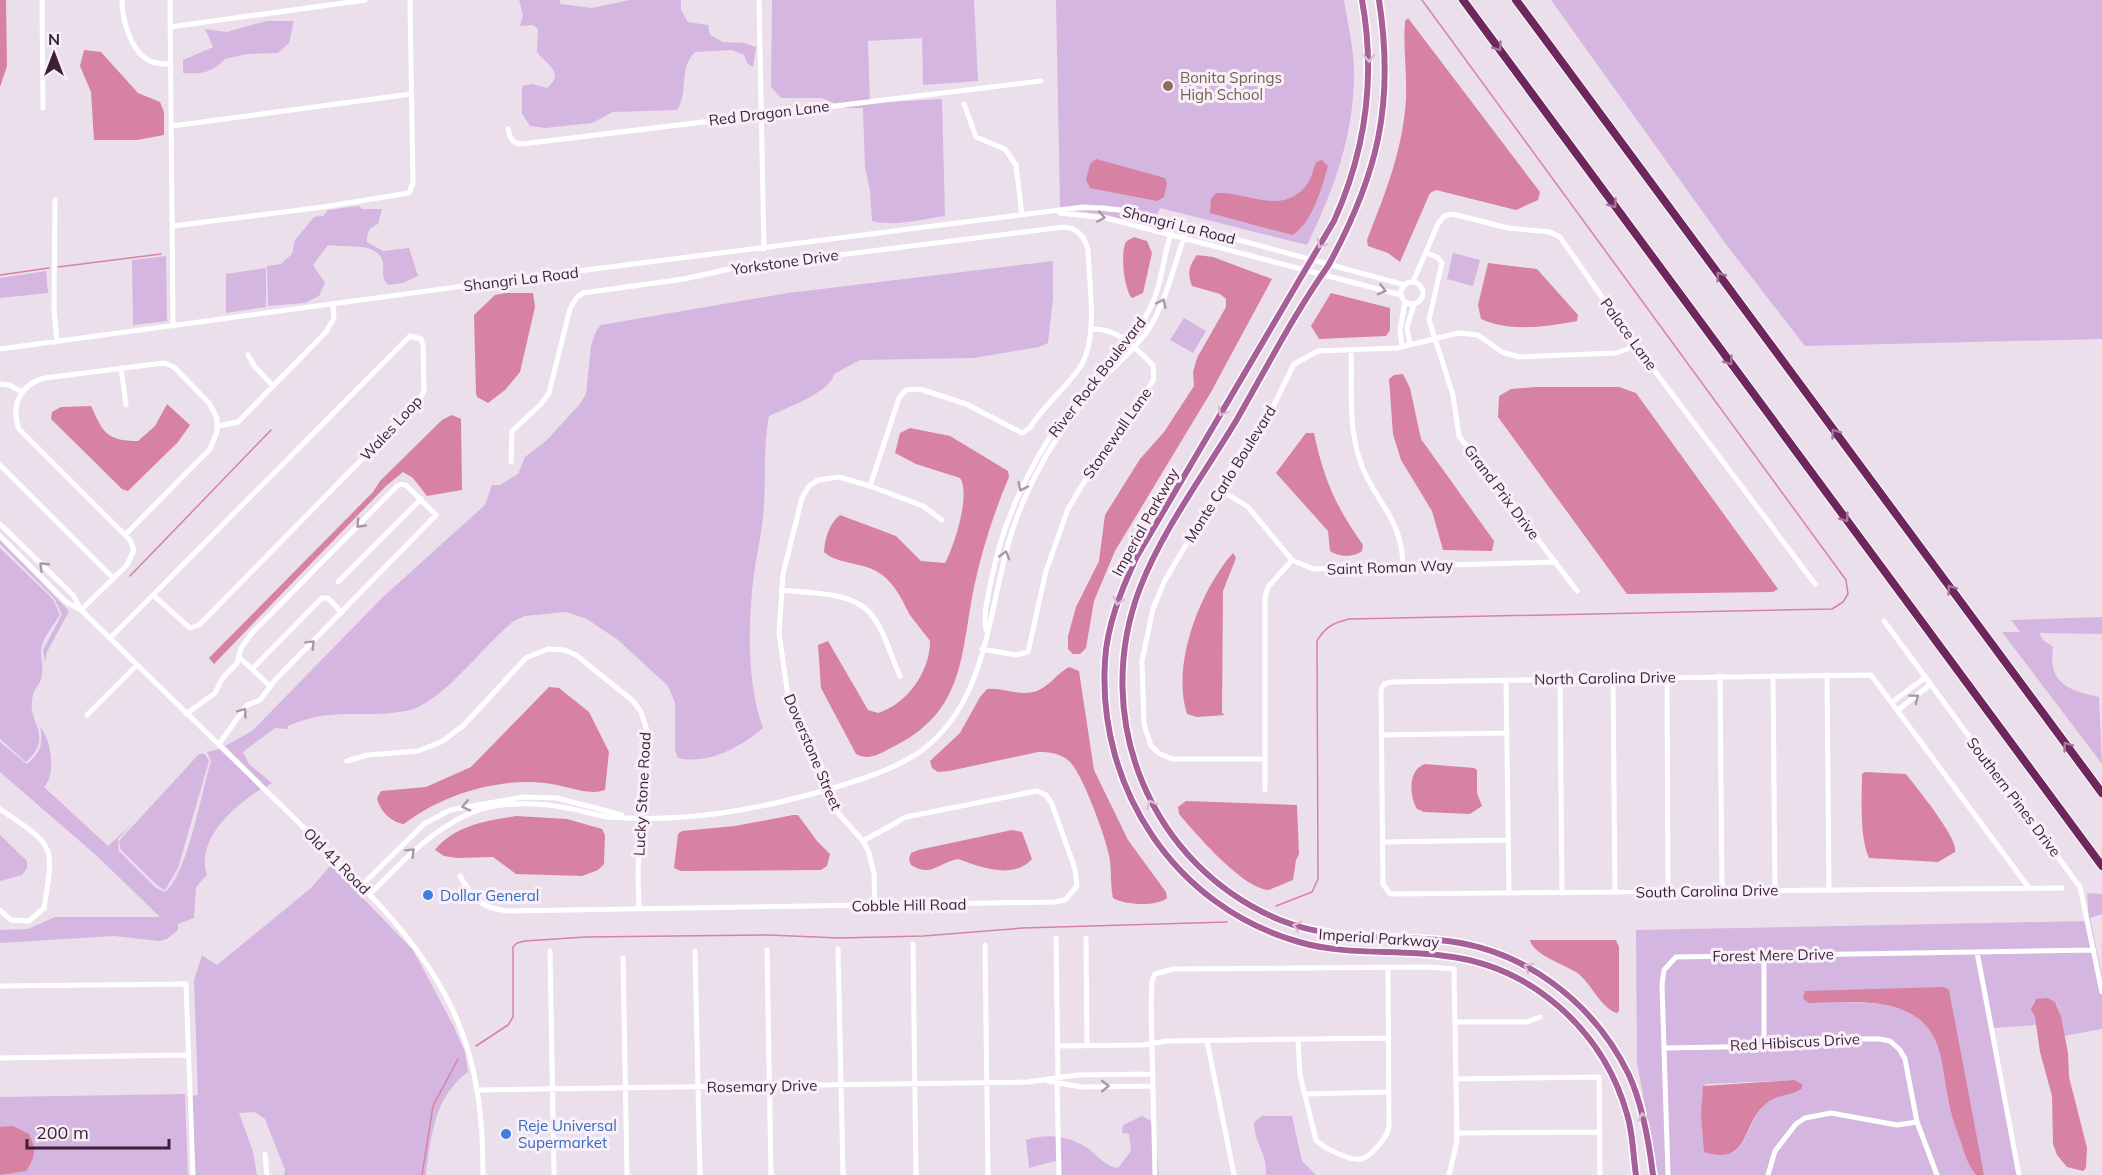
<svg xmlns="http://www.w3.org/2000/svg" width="2102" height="1175" viewBox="0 0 2102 1175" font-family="Mulish,sans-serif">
	<rect width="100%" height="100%" fill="#ecdfec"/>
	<path fill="#d4b6e0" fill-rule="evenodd" d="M519,0H560V4L592,8L630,0H681V10L688,22L708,25L710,35L723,42L744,43L756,47L753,67L747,63L744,55L732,50L695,52C678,68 689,93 677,110L613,112L592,123L545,128L530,126L522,114V86L532,84L547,88C566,73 546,64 537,52L538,29L533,25L520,26L523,15Z
		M772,0H974L978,81L923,85L922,38L868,41L870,103L942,99L945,216C922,219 896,227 872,221L870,191L865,168L863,108H845L822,98H781L771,87Z
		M1056,0H1344C1348,25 1355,53 1354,78C1353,138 1333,192 1307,245L1160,208L1157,215L1103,205L1060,207Z
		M1551,0H2102V339L1805,346L1725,243Z
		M266,21H294L289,43L278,53L247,54L225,59C212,73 202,74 183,73V60L213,47L205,29L227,32Z
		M359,206L362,209H382L378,224C369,228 367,231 367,242L383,251L409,248L418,276L403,283L388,285C381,277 384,272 383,263C378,240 345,249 328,245L313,265L325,283L319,296L305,303L268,306L267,266L281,264L292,254L295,240L314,217L323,216L328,210Z
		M1102,210L1156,220L1153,228L1107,215L1076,211Z
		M1453,253L1480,260L1473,286L1447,279Z
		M166,256L167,321L133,325L132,260Z
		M1053,261V298L1048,343L1039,347L974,358L860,360L834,374C831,392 786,408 769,416C763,449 766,472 764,504C763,530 756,556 753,581C748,628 747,684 763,728C741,747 708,765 678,758L675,751V703L668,686L618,640L587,619L566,612L525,616L514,621C484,644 441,705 406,711C363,719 333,706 288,726V729L275,728L243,752L249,764L272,783L266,787L225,746L252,731L383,597L485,505L492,485H500L518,474L525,457L547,440L579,405L586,394L591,346L596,331L601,325L788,293Z
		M266,268V307L226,313V274Z
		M46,271L48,293L0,298V278Z
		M1184,318L1206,331L1193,353L1170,340Z
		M0,540L69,611L47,652L45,662L43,650L62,614L54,598L0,544Z
		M0,548L53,599L60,615C54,624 41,640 41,652C41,662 44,669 41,679C40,685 34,689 33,695C25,724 56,734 26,762L0,739Z
		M2102,617V634L2039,633L2043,640L2053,647C2048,684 2068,690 2099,697L2102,764L2002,632H2020L2011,620Z
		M40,727C52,741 56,774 44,787L108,846L132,824L118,839L119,851L156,888L165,892C187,876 202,790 211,761L207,752L220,749L261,789C234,806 195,840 207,875L196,887L194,918L178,924V930L167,939L159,941L114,936L0,943V930L28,929L55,917H160L97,856L0,772V742L27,764C40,753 44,744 40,727Z
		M199,754H205L209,761L178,868L165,890L158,886L121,850L119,841Z
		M0,835L27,861V868L22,875L0,881Z
		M331,865L413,950L453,1025L465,1052L468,1072C434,1097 431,1136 426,1175H284L285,1170L265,1119L255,1112L239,1113L253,1152L257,1175H191L187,1096L198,1095L194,980L202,955L217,965L311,888Z
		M2087,893L2102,894V914L2090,918L2102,976V1029L2064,1036L2057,1005L2048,998L2033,1002L2036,1025L1993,1028L2019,1175H1984L1944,987L1808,1003C1857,1003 1928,992 1941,1058C1946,1084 1948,1109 1958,1133C1963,1147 1966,1164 1976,1175H1658L1637,1063L1636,930L2089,921ZM1794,1080L1799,1090C1787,1096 1775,1095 1764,1105C1750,1119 1748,1143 1733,1153L1702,1117L1703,1086L1707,1084Z
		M185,1094L188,1175H0V1097Z
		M1142,1116L1151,1121L1157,1151L1159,1175H1061V1164L1055,1161L1029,1168L1026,1140C1048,1133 1071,1136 1090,1150C1100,1158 1105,1166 1118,1168L1131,1151L1129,1134L1122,1133L1123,1125Z
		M1262,1116H1292L1302,1161L1316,1175H1266C1267,1151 1255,1146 1254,1122Z"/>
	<path fill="#d781a3" d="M0,0H6L7,66L0,87Z
		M1408,18L1540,192L1538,200L1516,210L1436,190L1430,193L1400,262L1388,253L1368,246L1367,240C1385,194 1403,150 1406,99C1407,73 1403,47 1405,21Z
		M84,50L101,52L138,93L160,102L164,112V135L137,140H94L91,92L80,66Z
		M1096,159L1165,178L1167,184L1164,197L1157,201L1090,188L1086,180L1090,164Z
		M1322,160L1328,166C1322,187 1312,224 1292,235L1210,213L1211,199L1216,193C1248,191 1283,218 1308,183C1312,177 1313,169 1316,162Z
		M1134,237L1147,241L1152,253L1143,293L1132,298C1124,290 1120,251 1126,242C1128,240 1132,238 1134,237Z
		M1197,255L1213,257L1272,279L1211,392L1115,551L1094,601L1086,648L1080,654H1073L1068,649V636L1076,607L1099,561L1105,515L1140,459L1164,432L1194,386L1193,372L1197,358L1226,307V299L1220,294L1192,286C1187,273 1189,266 1197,255Z
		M1488,263L1537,269L1578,315L1577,321C1547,327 1509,332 1481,319L1478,305Z
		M505,293H533L535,307L520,372L505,390L488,403L477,397L476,393L474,315L495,295Z
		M1331,293L1390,308V330L1386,336L1319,339L1311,326Z
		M1403,374L1410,388L1421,439L1494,541L1492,551L1443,550L1432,511L1401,460L1393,434L1389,379L1394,375Z
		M1535,387H1619L1636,393L1778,589L1773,592L1627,594L1498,417L1499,396L1511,389Z
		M167,404L190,425L178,442L128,491L122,489L51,419L52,412L61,407L91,406C103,432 106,441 138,441L155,426Z
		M452,415L461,419L462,490L427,496L413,478L403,472L386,486L214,664L209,658L373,492L380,481L442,420Z
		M910,428L950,436L1008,471L1009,477C994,512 982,550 974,587C960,658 965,712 891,748C879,754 869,761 856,754L821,688L818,645L828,641L868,710L878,713C907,704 930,672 930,641C924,632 916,624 910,615C901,598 894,581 876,571C860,562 837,564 824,552C825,538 829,524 840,515L896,536L921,561L945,563C954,547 971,494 960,478L916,464L895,453L900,433Z
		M1306,433H1314C1324,480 1335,505 1363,545L1362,551C1353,558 1338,557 1330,551L1328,531L1276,473Z
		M1233,553L1236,558L1223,591L1222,713L1225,715L1197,717L1187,714C1171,665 1200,590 1233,553Z
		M1069,667L1079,671L1094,770L1128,840L1166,892L1167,898C1156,907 1124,905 1113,898C1110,884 1112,869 1109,855C1105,836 1082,772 1069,761C1060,753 1049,752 1038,752L949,771L938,772L932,768L930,761L960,733L980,697L987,689C1004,687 1021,698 1039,690C1051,684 1058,673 1069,667Z
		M549,687L559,688L589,712L609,752L605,790C588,796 568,786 551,784C502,776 442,794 404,824C392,823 379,810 377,798L381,791L426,787L471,767Z
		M1425,764L1474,768L1477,770V793L1482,806L1470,814L1424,812L1417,809C1409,796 1408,769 1425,764Z
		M1865,772L1906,774C1916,787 1959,839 1955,852L1938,862L1869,858C1859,835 1862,798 1862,774Z
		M1186,801L1297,805L1299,854L1296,860L1293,880L1269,890C1243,889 1195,833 1179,814L1178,807Z
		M793,815H798L817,841L830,854L827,866L821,870L681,871L674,868L678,834L682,831L735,826Z
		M516,816L567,819L602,829L605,835L604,864L598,870L582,876L516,874L493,857L457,858L444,856L435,850C455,825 486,821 516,816Z
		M1012,830L1022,832L1032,859C1014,880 980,867 958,859C939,862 932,878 911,865L909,859L911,853L918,850Z
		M1530,940H1616L1619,947V1011L1617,1013C1599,1007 1592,983 1576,972C1565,965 1532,954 1530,940Z
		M1944,987L1949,990L1984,1175H1976C1966,1164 1963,1147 1958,1134C1948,1109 1946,1084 1941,1058C1928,992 1857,1002 1808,1003L1803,998L1805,991Z
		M2048,998L2055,1002L2061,1017L2068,1053L2069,1077L2087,1148L2086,1168L2083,1171L2067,1167L2057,1155L2053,1144L2052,1096L2040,1052L2035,1017L2031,1009L2036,999Z
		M1794,1080L1802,1084V1088C1793,1096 1779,1094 1768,1102C1740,1122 1752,1167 1704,1152L1701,1113L1703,1086Z
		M13,1126L29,1134C37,1149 35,1158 26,1171L0,1175V1127Z"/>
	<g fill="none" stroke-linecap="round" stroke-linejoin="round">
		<path stroke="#d781a3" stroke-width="1.5" d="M58,267L161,254
			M0,275L49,268
			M130,576L271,430
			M1276,906L1312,892L1318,879L1317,641C1325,627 1333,623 1349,619L1832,609L1843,602L1848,594L1846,580L1422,0
			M476,1046L508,1025L513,1017V947L517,943L525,941L585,937L769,935L839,938L923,936L1023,928L1227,922
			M422,1175L433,1106L458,1059"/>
		<g stroke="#fff" stroke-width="9">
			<path id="major" d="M1362,0C1376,77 1366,150 1334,221L1136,558C1121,591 1107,625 1105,661C1097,788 1175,907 1299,942C1347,956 1396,949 1445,956C1532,966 1603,1030 1627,1114C1633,1133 1633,1155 1636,1175
				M1379,0C1395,103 1378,175 1328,266C1294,314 1266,369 1236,421C1204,474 1162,531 1140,588C1090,718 1150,866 1280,920C1331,941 1384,935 1438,940C1522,947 1593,1001 1629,1075C1643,1106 1649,1142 1653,1175"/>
		</g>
		<g stroke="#fff" stroke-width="10">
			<path id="highway" d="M1463,0L2102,866
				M1516,0L2102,793"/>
		</g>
		<path stroke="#fff" stroke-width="5" d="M42,0L43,108
			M122,0C122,18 130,50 148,60C155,64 163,64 171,64
			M170,0L173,326
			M759,0L764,249
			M170,27L365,0
			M964,104L976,137L1005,149L1016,165L1022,215
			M172,126L411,94
			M508,129C510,138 512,144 522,144L1041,81
			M55,200L54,310L57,342
			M1060,213L1106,218L1401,295
			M173,226L323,207L409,193L413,183L410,0
			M1427,253L1437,257L1442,263L1429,320L1453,395L1459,436L1577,591
			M1413,282L1438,224L1444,216L1453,214L1508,228L1550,232L1560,237L1636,346L1815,584
			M1401 293a11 11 0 1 1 22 0a11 11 0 1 1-22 0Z
			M410,336L421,339L423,345L424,391L419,401L199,625L190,628L153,595Z
			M1410,345L1407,328L1414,304
			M1402,347L1400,330L1405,302
			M0,349L515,279L1083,207L1122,210L1150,216L1405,285
			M1351,351C1352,387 1348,426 1360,461C1375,504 1402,516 1403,566
			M248,355L255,367L273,386
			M121,368L126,405
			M0,384L9,385L22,392
			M218,426L238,422L326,332L334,318L333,305
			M511,462L512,431L541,404L549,393L570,309L577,297L583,293L684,279L734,268L1064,227C1078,228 1085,237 1088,250C1089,283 1098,334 1082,364C1068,387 1044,404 1030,428L1022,433L966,404L920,389L906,390L899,398L870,486
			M0,465L113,578
			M1219,489L1248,507L1292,560L1313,569L1556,562
			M0,524L73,595L80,608
			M0,536L66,602L81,610C151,679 222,747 292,816C353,878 419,935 455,1015C478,1066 483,1120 483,1175
			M338,582L421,499
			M781,590C807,593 851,591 870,613C884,629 891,657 900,676
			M81,610L127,565L134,550L130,540L19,429C10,405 21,384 45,378L164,363L174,367L209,403L217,418V432L210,449L125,535
			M1884,621L2080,887L2102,992
			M986,630C983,614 988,597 991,581C1005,509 1040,444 1086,387C1105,362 1131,342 1147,314C1163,287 1163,252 1174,223
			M110,638L153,595
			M982,649L1016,655L1028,652L1046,571L1068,509L1103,450L1136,408L1154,379L1153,365C1134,347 1119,328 1091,329
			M240,658L270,686
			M253,668L322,598H328L342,613
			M1827,675L1829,890
			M1720,676L1722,891
			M1773,676L1775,891
			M1667,677L1668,892
			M1613,678L1615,892
			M1560,679L1562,893
			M1506,680L1509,893
			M1892,702L1926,677
			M1898,710L1931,684
			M186,714L215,693L222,679L237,663L241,648L252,633L397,486L402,484L407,486L436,515L275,680L260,700L247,705L219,744
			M87,715L137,665
			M1381,735L1507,733
			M1264,759H1173L1160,754L1151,746L1144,724L1142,661L1153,609L1164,582L1244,446L1271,411L1294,364L1318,351L1397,348L1458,333L1478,335L1502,352L1519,357L1616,353L1636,346
			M347,761L367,755L418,751L441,742L463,726L526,658L548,649L565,650L576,655L633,701L641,712L647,730L638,872L639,909
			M1265,790V598L1268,587L1292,560
			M0,809C54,846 55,843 44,908L29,921L11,920L0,910
			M1382,842L1508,840
			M460,876C472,898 482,909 508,911L1055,902L1065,900L1077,886L1075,869L1052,804L1046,795L1037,791L906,817L863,841
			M361,886L424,824L450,810L523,797L557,798L622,815
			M2029,888L1871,675L1391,682L1384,684L1381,690L1383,884L1390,894L2062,888
			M370,894C400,864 427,834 466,815C496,801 536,802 567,808C581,810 594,815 608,817C686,823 758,810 833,788C863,779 895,769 921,751C995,697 987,591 1019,512C1037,466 1065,422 1097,385C1115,365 1136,349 1150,327C1169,295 1175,260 1188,226
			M875,905L874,874L869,853L863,841L838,813L822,767L789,703L779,633L783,574L802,498L809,486L818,480L839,477L870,486L923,506L942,520
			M1056,938L1058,1078
			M1086,938L1087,1045
			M913,944L916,1175
			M985,945L988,1175
			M838,949L843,1175
			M767,950L771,1175
			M550,951L554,1175
			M695,951L700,1175
			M1977,952L2019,1175
			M1764,955V1046
			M623,958L627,1175
			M0,986L186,984L193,1175
			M1456,1022H1527L1540,1017
			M1298,1040L1300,1075L1316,1140C1324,1148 1349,1161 1361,1159C1372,1156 1387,1137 1389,1127L1388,967
			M1207,1041L1234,1175
			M1058,1046L1142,1045L1167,1041L1389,1038
			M1664,1048L1779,1046L1815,1039H1879L1890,1041L1900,1050L1905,1059L1917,1122L1937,1175
			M0,1058L187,1055
			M1456,1079L1599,1077L1600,1175
			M1048,1081L1081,1087L1152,1086
			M1057,1083L1059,1175
			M478,1090L1028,1082L1077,1075L1152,1074
			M1304,1094L1389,1092
			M1457,1133L1600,1132
			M265,1154L267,1175
			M1155,1175L1151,1005L1152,980L1155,974L1174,969L1428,967L1454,969L1457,1141L1449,1175
			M1668,1175L1662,985L1664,970L1676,957L2094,950
			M1768,1175L1775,1151L1796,1124L1805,1118L1831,1113L1897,1125L1917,1122"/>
		<use href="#major" stroke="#a65f98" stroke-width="6"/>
		<use href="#highway" stroke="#6d275c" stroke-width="8"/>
	</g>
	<defs><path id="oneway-chevron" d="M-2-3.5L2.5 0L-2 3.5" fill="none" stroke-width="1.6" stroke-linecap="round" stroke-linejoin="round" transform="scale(1.5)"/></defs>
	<g stroke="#a5779a">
		<use href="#oneway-chevron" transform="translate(1498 47) rotate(54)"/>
		<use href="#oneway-chevron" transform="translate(1613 204) rotate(54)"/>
		<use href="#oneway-chevron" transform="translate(1720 276) rotate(-126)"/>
		<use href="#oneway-chevron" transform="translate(1729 361) rotate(54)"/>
		<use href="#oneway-chevron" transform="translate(1835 433) rotate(-126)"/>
		<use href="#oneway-chevron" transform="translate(1845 518) rotate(54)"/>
		<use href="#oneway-chevron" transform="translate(1951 589) rotate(-126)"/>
		<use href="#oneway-chevron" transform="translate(2067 746) rotate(-126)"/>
	</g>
	<g stroke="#dbbdd6">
		<use href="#oneway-chevron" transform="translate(1369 58) rotate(88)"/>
		<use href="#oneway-chevron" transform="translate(1321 244) rotate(120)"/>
		<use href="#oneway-chevron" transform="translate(1222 412) rotate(121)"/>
		<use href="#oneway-chevron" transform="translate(1118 601) rotate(106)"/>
		<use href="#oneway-chevron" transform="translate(1151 804) rotate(-118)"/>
		<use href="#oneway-chevron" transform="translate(1297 926) rotate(-162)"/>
		<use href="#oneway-chevron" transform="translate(1528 967) rotate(-150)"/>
		<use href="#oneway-chevron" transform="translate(1643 1117) rotate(-102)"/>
	</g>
	<g stroke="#a89aa5">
		<use href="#oneway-chevron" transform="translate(1101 217) rotate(11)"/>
		<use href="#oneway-chevron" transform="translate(1382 290) rotate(14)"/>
		<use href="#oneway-chevron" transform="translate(1162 303) rotate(-65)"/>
		<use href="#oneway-chevron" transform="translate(1022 487) rotate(115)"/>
		<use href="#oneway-chevron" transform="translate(360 524) rotate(134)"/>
		<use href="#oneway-chevron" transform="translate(1005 555) rotate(-74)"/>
		<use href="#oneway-chevron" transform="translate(43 566) rotate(-136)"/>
		<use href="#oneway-chevron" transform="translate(311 644) rotate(-45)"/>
		<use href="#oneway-chevron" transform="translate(1915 698) rotate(-37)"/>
		<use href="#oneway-chevron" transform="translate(243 712) rotate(-54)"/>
		<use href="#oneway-chevron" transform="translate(466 806) rotate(167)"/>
		<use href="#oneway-chevron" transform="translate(411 852) rotate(-45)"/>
		<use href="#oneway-chevron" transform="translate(1105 1086) rotate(-1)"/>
	</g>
	<circle fill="#8d6e63" stroke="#f8f0f8" stroke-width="2" cx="1168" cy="86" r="6"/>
	<g fill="#3f7fe0" stroke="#f8f0f8" stroke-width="2">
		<circle cx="428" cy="895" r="6"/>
		<circle cx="506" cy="1134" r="6"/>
	</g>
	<g text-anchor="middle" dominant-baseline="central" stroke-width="6" stroke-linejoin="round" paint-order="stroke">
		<g font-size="15" fill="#785e54" stroke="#f8f0f8" text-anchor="start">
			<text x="1180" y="77">Bonita Springs<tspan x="1180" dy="17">High School</tspan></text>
		</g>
		<g font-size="15" fill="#3e1e38" stroke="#f8f0f8">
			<text transform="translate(769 113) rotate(-7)">Red Dragon Lane</text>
			<text transform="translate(1179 225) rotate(14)">Shangri La Road</text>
			<text transform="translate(785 262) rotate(-8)">Yorkstone Drive</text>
			<text transform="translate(521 279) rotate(-7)">Shangri La Road</text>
			<text transform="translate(1629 334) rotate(54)">Palace Lane</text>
			<text transform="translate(1097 377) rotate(-52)">River Rock Boulevard</text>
			<text transform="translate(391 428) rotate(-47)">Wales Loop</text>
			<text transform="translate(1117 433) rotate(-55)">Stonewall Lane</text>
			<text transform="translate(1230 474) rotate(-58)">Monte Carlo Boulevard</text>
			<text transform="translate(1502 492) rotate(53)">Grand Prix Drive</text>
			<text transform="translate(1145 522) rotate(-61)">Imperial Parkway</text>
			<text transform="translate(1390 567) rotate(-2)">Saint Roman Way</text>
			<text transform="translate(1605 678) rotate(-1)">North Carolina Drive</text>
			<text transform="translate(813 752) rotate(67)">Doverstone Street</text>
			<text transform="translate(642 794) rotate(-87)">Lucky Stone Road</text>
			<text transform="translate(2014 797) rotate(53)">Southern Pines Drive</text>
			<text transform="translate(337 861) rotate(45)">Old 41 Road</text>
			<text transform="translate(1707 891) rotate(-1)">South Carolina Drive</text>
			<text transform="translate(909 905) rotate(-1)">Cobble Hill Road</text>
			<text transform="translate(1379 938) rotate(4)">Imperial Parkway</text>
			<text transform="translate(1773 955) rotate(-1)">Forest Mere Drive</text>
			<text transform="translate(1795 1042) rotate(-3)">Red Hibiscus Drive</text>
			<text transform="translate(762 1086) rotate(-1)">Rosemary Drive</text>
		</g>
		<g font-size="15" fill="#366cbe" stroke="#f8f0f8" text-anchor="start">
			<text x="440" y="895">Dollar General</text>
			<text x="518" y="1125">Reje Universal<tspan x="518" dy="17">Supermarket</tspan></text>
		</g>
	</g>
	<g transform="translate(54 54)" stroke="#f8f0f8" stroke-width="4.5" paint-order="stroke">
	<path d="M0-4.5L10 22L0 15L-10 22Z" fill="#3e1e38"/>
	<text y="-9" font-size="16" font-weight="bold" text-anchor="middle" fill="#3e1e38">N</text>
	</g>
	<path d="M27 1139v9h142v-9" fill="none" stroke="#3e1e38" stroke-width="3"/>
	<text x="36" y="1139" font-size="18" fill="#3e1e38" stroke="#f8f0f8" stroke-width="4.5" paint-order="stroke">200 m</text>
</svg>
